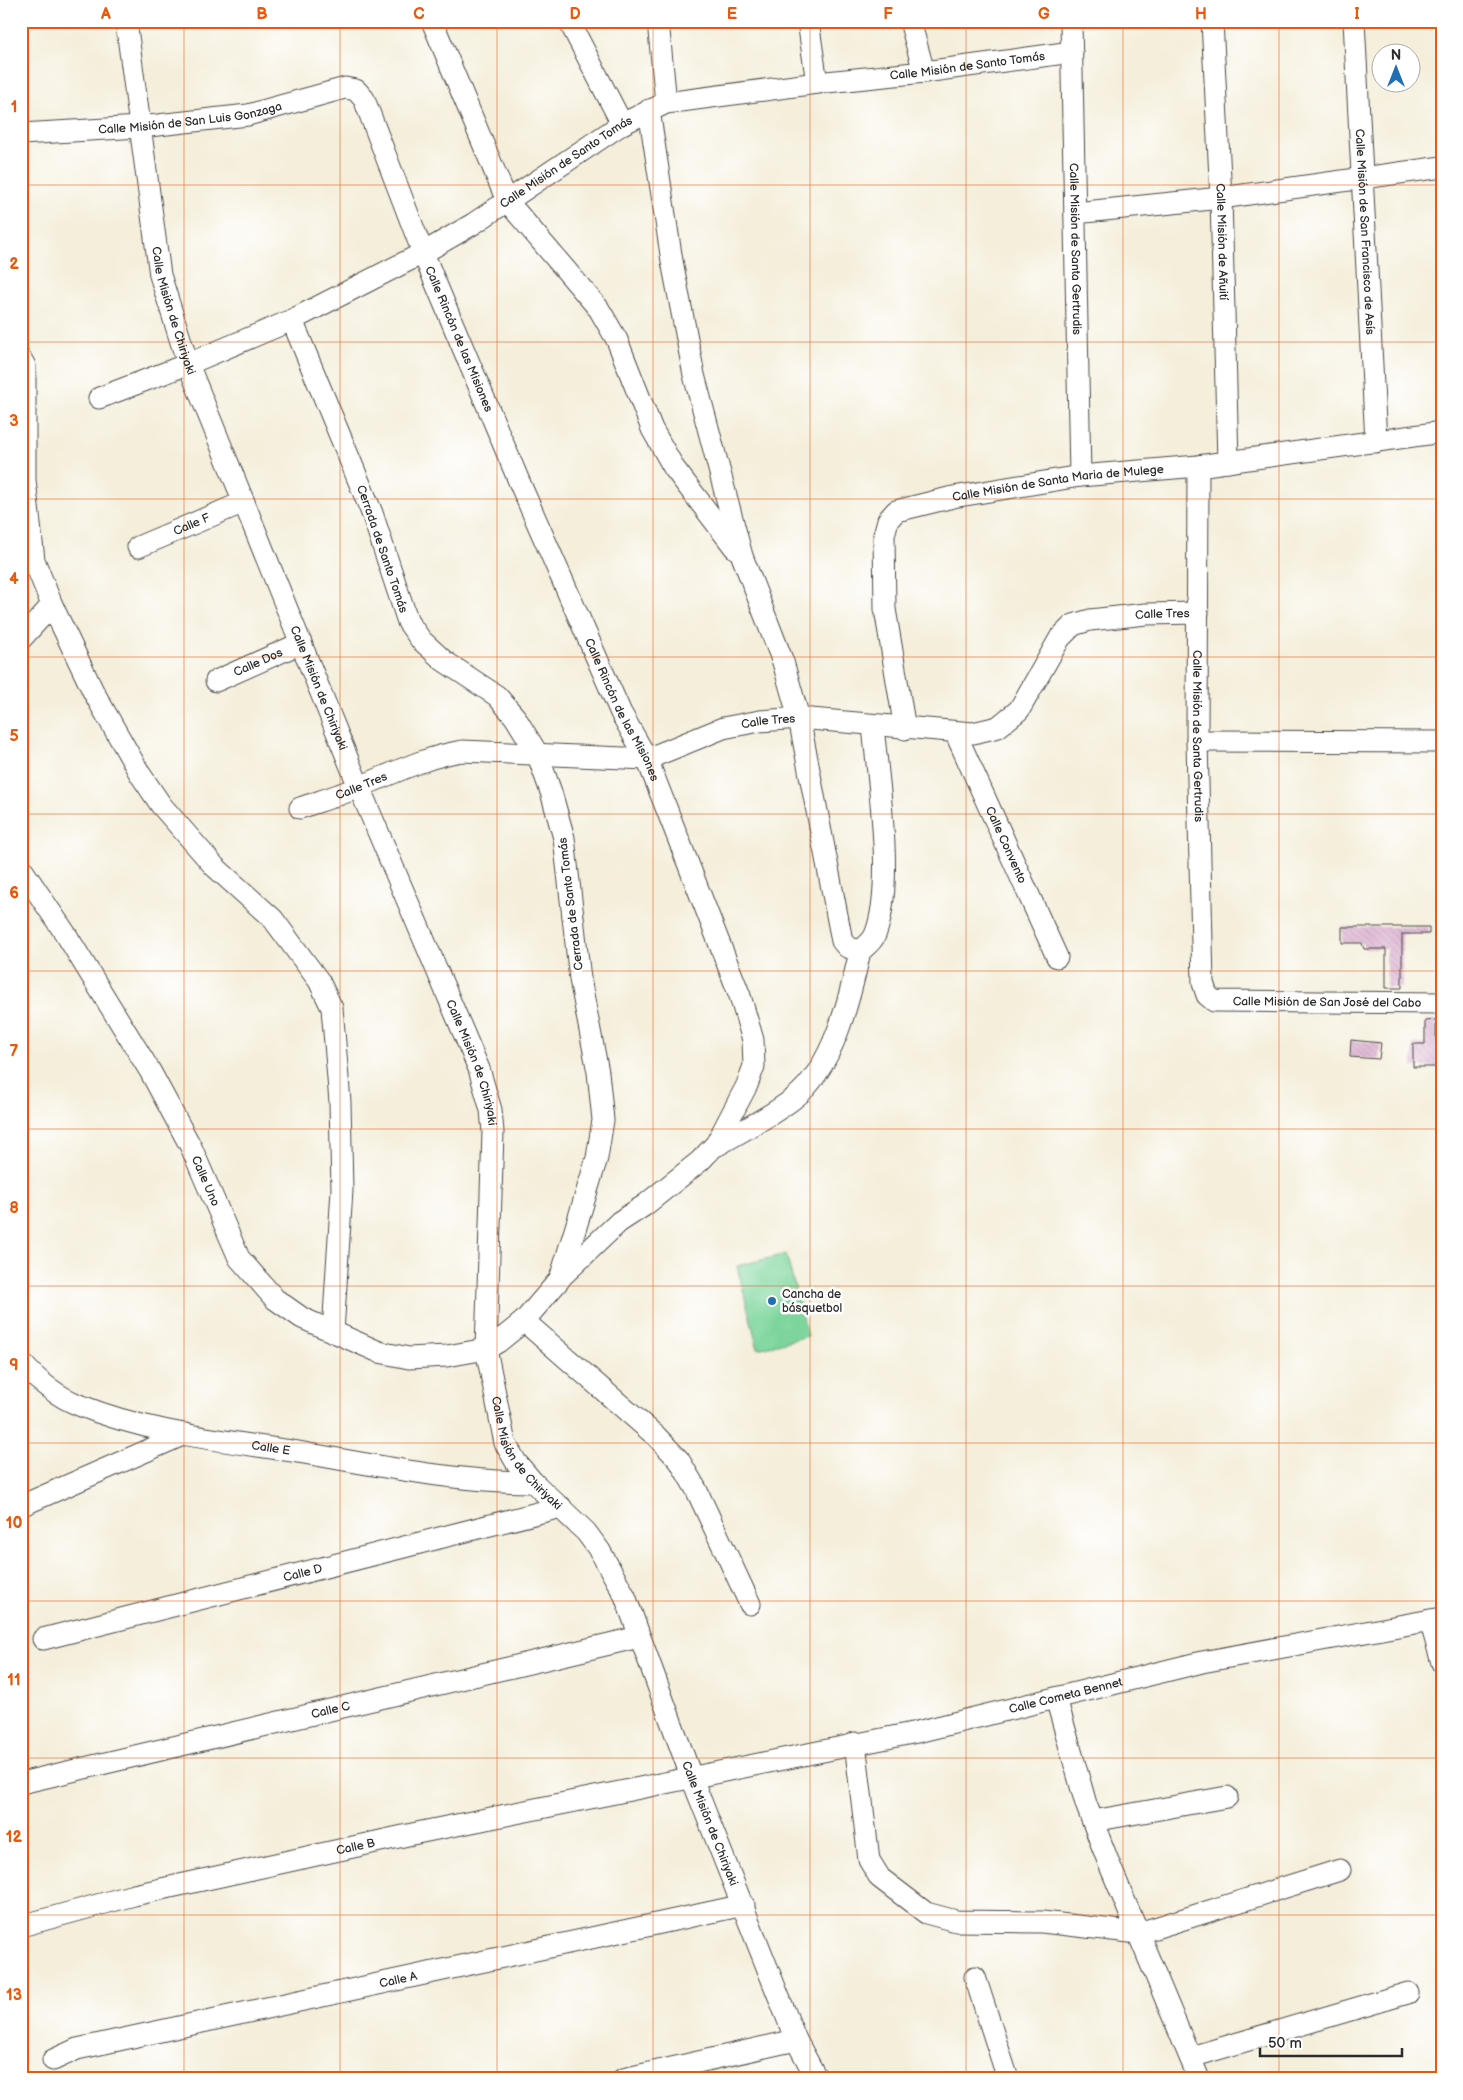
<svg xmlns="http://www.w3.org/2000/svg" width="1463" height="2100" viewBox="0 0 1463 2100" font-family="'Balsamiq Sans',sans-serif">
	<defs>
		<pattern id="building-back-hatch" width="6" height="6" patternUnits="userSpaceOnUse" patternTransform="scale(1.25)"><rect width="6" height="6" fill="#dcb1d0"/><path d="M-1 5l2 2M0 0l6 6M5-1l2 2" fill="none" stroke="#bd98b3"/></pattern>
	</defs>
	<rect width="100%" height="100%" fill="#fff"/>
	<filter id="ink" filterUnits="userSpaceOnUse"><feTurbulence type="fractalNoise" baseFrequency=".02" numOctaves="2"/><feDisplacementMap in="SourceGraphic" scale="10" xChannelSelector="R" yChannelSelector="G"/><feConvolveMatrix kernelMatrix="1 2 1 2 8 2 1 2 1" color-interpolation-filters="sRGB"/></filter>
	<filter id="wash" filterUnits="userSpaceOnUse"><feTurbulence type="fractalNoise" baseFrequency=".0096" numOctaves="4" result="noise"/><feDisplacementMap in="SourceGraphic" scale="20" xChannelSelector="R" yChannelSelector="G"/><feGaussianBlur stdDeviation="1.12" result="paint"/><feColorMatrix in="noise" values="0 0 0 0 0 0 0 0 0 0 0 0 0 0 0 0 0 1.4 0 .05"/><feComposite in="paint" operator="in"/></filter>
	<g filter="url(#wash)">
		<rect width="100%" height="100%" fill="#f4eeda"/>
		<path fill="#7dd59b" stroke="#548063" d="M786,1254L808,1336L758,1349L737,1266Z"/>
		<g id="blocks">
			<path fill="url(#building-back-hatch)" d="M1342,927H1429V934H1402V988H1386V949H1364L1362,943H1342Z
				M1436,1020V1040H1442V1067H1413V1044H1425V1021Z
				M1351,1040L1381,1043L1379,1059L1350,1057Z"/>
		</g>
	</g>
	<g filter="url(#ink)">
		<use href="#blocks" fill-opacity="0" stroke="#494845" stroke-width="1"/>
		<g fill="none" stroke-linecap="round" stroke-linejoin="round">
			<g stroke="#494845" stroke-width="23">
				<g id="minor">
					<path id="s1" d="M126,21L160,275L188,364L359,787L479,1069L491,1110L493,1132L486,1349L505,1443L516,1462L533,1482L586,1532L600,1551L625,1596L691,1776L796,2040L817,2079"/>
					<path d="M432,21L507,201L599,309L617,340L652,429L674,468L735,548"/>
					<path d="M569,21L622,124"/>
					<path d="M658,21L666,103"/>
					<path d="M808,21L817,83"/>
					<path d="M910,21L924,72"/>
					<path id="s2" d="M1071,21L1080,476"/>
					<path id="s3" d="M1212,21L1221,198L1228,462"/>
					<path id="s4" d="M1354,21L1376,442"/>
					<path d="M649,110L672,261L694,375L742,556L783,662L799,718L842,941L847,947L860,951"/>
					<path id="s5" d="M21,134L140,127L248,115L345,88L356,90L364,99L423,253L521,486L621,713L647,759L740,996L753,1040L754,1066L747,1085L716,1144L700,1161L645,1205L619,1222L560,1278"/>
					<path d="M1075,213L1221,198L1442,167"/>
					<path d="M21,359L25,366V480L34,560L52,605L93,691L140,774L161,805L215,867L273,919L319,981L332,1008L340,1102L342,1190L333,1332"/>
					<path id="s6" d="M99,398L188,364L292,320L423,253L473,224L622,124L666,103L817,83L924,72L1072,52"/>
					<path id="s7" d="M1198,466L1197,741L1203,983L1207,995L1214,1001L1442,1003"/>
					<path id="s8" d="M138,547L244,502"/>
					<path d="M21,639L52,605"/>
					<path id="s9" d="M216,681L301,643"/>
					<path id="s10" d="M905,729L885,609L884,535L888,520L896,511L953,497L1080,476L1198,466L1442,432"/>
					<path id="s11" d="M955,732L1057,957"/>
					<path d="M1197,741L1442,742"/>
					<path id="s12" d="M300,808C320,801 340,795 359,787C394,773 425,757 462,751L647,759L723,728L760,721L799,718L973,733L998,727L1019,710L1060,638L1073,625L1090,620L1146,614L1198,613"/>
					<path id="s13" d="M21,868L67,936L150,1071L191,1147L239,1258L275,1299L302,1318L379,1352L409,1358L447,1356L486,1349L498,1342L524,1321L560,1279L597,1158L603,1120L598,1072L580,979L564,838L551,792L537,753L515,717L497,696L444,661L421,640L408,622L372,513L292,320"/>
					<path d="M718,1145C743,1130 770,1117 793,1099C833,1069 850,998 860,951C866,946 872,942 875,935C895,886 878,780 873,726"/>
					<path d="M524,1321L657,1437L679,1460L696,1489L750,1604"/>
					<path id="s14" d="M21,1362C35,1379 58,1397 79,1405C150,1434 229,1441 304,1453C380,1466 456,1482 533,1482"/>
					<path d="M23,1505L185,1434"/>
					<path d="M1430,1620L1442,1663"/>
					<path id="s15" d="M43,1639L561,1507"/>
					<path d="M1056,1698L1086,1804L1108,1861L1199,2079"/>
					<path d="M855,1743L869,1860L880,1878L926,1913L956,1921L1042,1922L1139,1933L1340,1870"/>
					<path id="s16" d="M21,1783L639,1637"/>
					<path d="M1093,1821L1227,1797"/>
					<path id="s17" d="M21,1926L134,1895L417,1833L917,1732L1202,1662L1442,1618"/>
					<path d="M975,1977L1008,2079"/>
					<path d="M1191,2057L1408,1993"/>
					<path id="s18" d="M53,2060L77,2049L744,1905"/>
					<path d="M623,2079L796,2040"/>
				</g>
			</g>
			<use href="#minor" stroke="#fff" stroke-width="21"/>
		</g>
	</g>
	<path fill="none" stroke="#e8590c" stroke-width="1" stroke-opacity="0.55" d="M184,21V2079M340,21V2079M497,21V2079M653,21V2079M810,21V2079M966,21V2079M1123,21V2079M1279,21V2079M21,185H1442M21,342H1442M21,499H1442M21,657H1442M21,814H1442M21,971H1442M21,1129H1442M21,1286H1442M21,1443H1442M21,1601H1442M21,1758H1442M21,1915H1442"/>
	<circle fill="#1f6fb2" stroke="#fff" stroke-width="2" cx="772" cy="1301" r="5"/>
	<g text-anchor="middle" dominant-baseline="central" stroke-width="5" stroke-linejoin="round" paint-order="stroke">
		<g font-size="12" fill="#2b2b2b" stroke="#fff">
			<text stroke="none"><textPath href="#s6" startOffset="945">Calle Misión de Santo Tomás</textPath></text>
			<text stroke="none"><textPath href="#s5" startOffset="170">Calle Misión de San Luis Gonzaga</textPath></text>
			<text stroke="none"><textPath href="#s6" startOffset="525">Calle Misión de Santo Tomás</textPath></text>
			<text stroke="none"><textPath href="#s4" startOffset="211">Calle Misión de San Francisco de Asís</textPath></text>
			<text stroke="none"><textPath href="#s3" startOffset="221">Calle Misión de Añuití</textPath></text>
			<text stroke="none"><textPath href="#s2" startOffset="228">Calle Misión de Santa Gertrudis</textPath></text>
			<text stroke="none"><textPath href="#s1" startOffset="294">Calle Misión de Chiriyaki</textPath></text>
			<text stroke="none"><textPath href="#s5" startOffset="610">Calle Rincón de las Misiones</textPath></text>
			<text stroke="none"><textPath href="#s10" startOffset="388">Calle Misión de Santa Maria de Mulege</textPath></text>
			<text stroke="none"><textPath href="#s8" startOffset="58">Calle F</textPath></text>
			<text transform="translate(382 549) rotate(71)">Cerrada de Santo Tomás</text>
			<text stroke="none"><textPath href="#s12" startOffset="935">Calle Tres</textPath></text>
			<text stroke="none"><textPath href="#s9" startOffset="46">Calle Dos</textPath></text>
			<text stroke="none"><textPath href="#s1" startOffset="699">Calle Misión de Chiriyaki</textPath></text>
			<text stroke="none"><textPath href="#s5" startOffset="1015">Calle Rincón de las Misiones</textPath></text>
			<text stroke="none"><textPath href="#s12" startOffset="485">Calle Tres</textPath></text>
			<text stroke="none"><textPath href="#s7" startOffset="270">Calle Misión de Santa Gertrudis</textPath></text>
			<text stroke="none"><textPath href="#s12" startOffset="65">Calle Tres</textPath></text>
			<text stroke="none"><textPath href="#s11" startOffset="124">Calle Convento</textPath></text>
			<text transform="translate(571 904) rotate(-97)">Cerrada de Santo Tomás</text>
			<text stroke="none"><textPath href="#s7" startOffset="652">Calle Misión de San José del Cabo</textPath></text>
			<text stroke="none"><textPath href="#s1" startOffset="1104">Calle Misión de Chiriyaki</textPath></text>
			<text stroke="none"><textPath href="#s13" startOffset="364">Calle Uno</textPath></text>
			<text stroke="none"><textPath href="#s14" startOffset="270">Calle E</textPath></text>
			<text stroke="none"><textPath href="#s1" startOffset="1509">Calle Misión de Chiriyaki</textPath></text>
			<text stroke="none"><textPath href="#s15" startOffset="268">Calle D</textPath></text>
			<text stroke="none"><textPath href="#s17" startOffset="1070">Calle Cometa Bennet</textPath></text>
			<text stroke="none"><textPath href="#s16" startOffset="318">Calle C</textPath></text>
			<text stroke="none"><textPath href="#s1" startOffset="1929">Calle Misión de Chiriyaki</textPath></text>
			<text stroke="none"><textPath href="#s17" startOffset="344">Calle B</textPath></text>
			<text stroke="none"><textPath href="#s18" startOffset="355">Calle A</textPath></text>
		</g>
		<g font-size="12" fill="#2b2b2b" stroke="#fff" text-anchor="start">
			<text x="782" y="1294">Cancha de<tspan x="782" dy="14">básquetbol</tspan></text>
		</g>
	</g>
	<rect width="1463" height="2100" fill="none" stroke="#fff" stroke-width="55"/>
	<g transform="translate(1396 68)"><circle r="24" fill="#ffffff" stroke="#aaaaaa"/>
	<path d="M0-4L9 19L0 12L-9 19Z" fill="#1f6fb2"/>
	<text y="-8" font-size="14" font-weight="bold" text-anchor="middle" fill="#2b2b2b">N</text>
	</g>
	<path d="M1260 2048v8h142v-8" fill="none" stroke="#2b2b2b" stroke-width="2.5"/>
	<text x="1268" y="2048" font-size="15" fill="#2b2b2b" stroke="#ffffff" stroke-width="4" paint-order="stroke">50 m</text>
	<rect x="28" y="28" width="1408" height="2044" fill="none" stroke="#e8590c" stroke-width="2"/>
	<g font-size="16" text-anchor="middle" font-weight="bold" fill="#e8590c">
		<text x="106" y="19">A</text>
		<text x="262" y="19">B</text>
		<text x="419" y="19">C</text>
		<text x="575" y="19">D</text>
		<text x="732" y="19">E</text>
		<text x="888" y="19">F</text>
		<text x="1044" y="19">G</text>
		<text x="1201" y="19">H</text>
		<text x="1357" y="19">I</text>
		<text x="14" y="112">1</text>
		<text x="14" y="269">2</text>
		<text x="14" y="426">3</text>
		<text x="14" y="584">4</text>
		<text x="14" y="741">5</text>
		<text x="14" y="898">6</text>
		<text x="14" y="1056">7</text>
		<text x="14" y="1213">8</text>
		<text x="14" y="1370">9</text>
		<text x="14" y="1528">10</text>
		<text x="14" y="1685">11</text>
		<text x="14" y="1842">12</text>
		<text x="14" y="2000">13</text>
	</g>
</svg>
